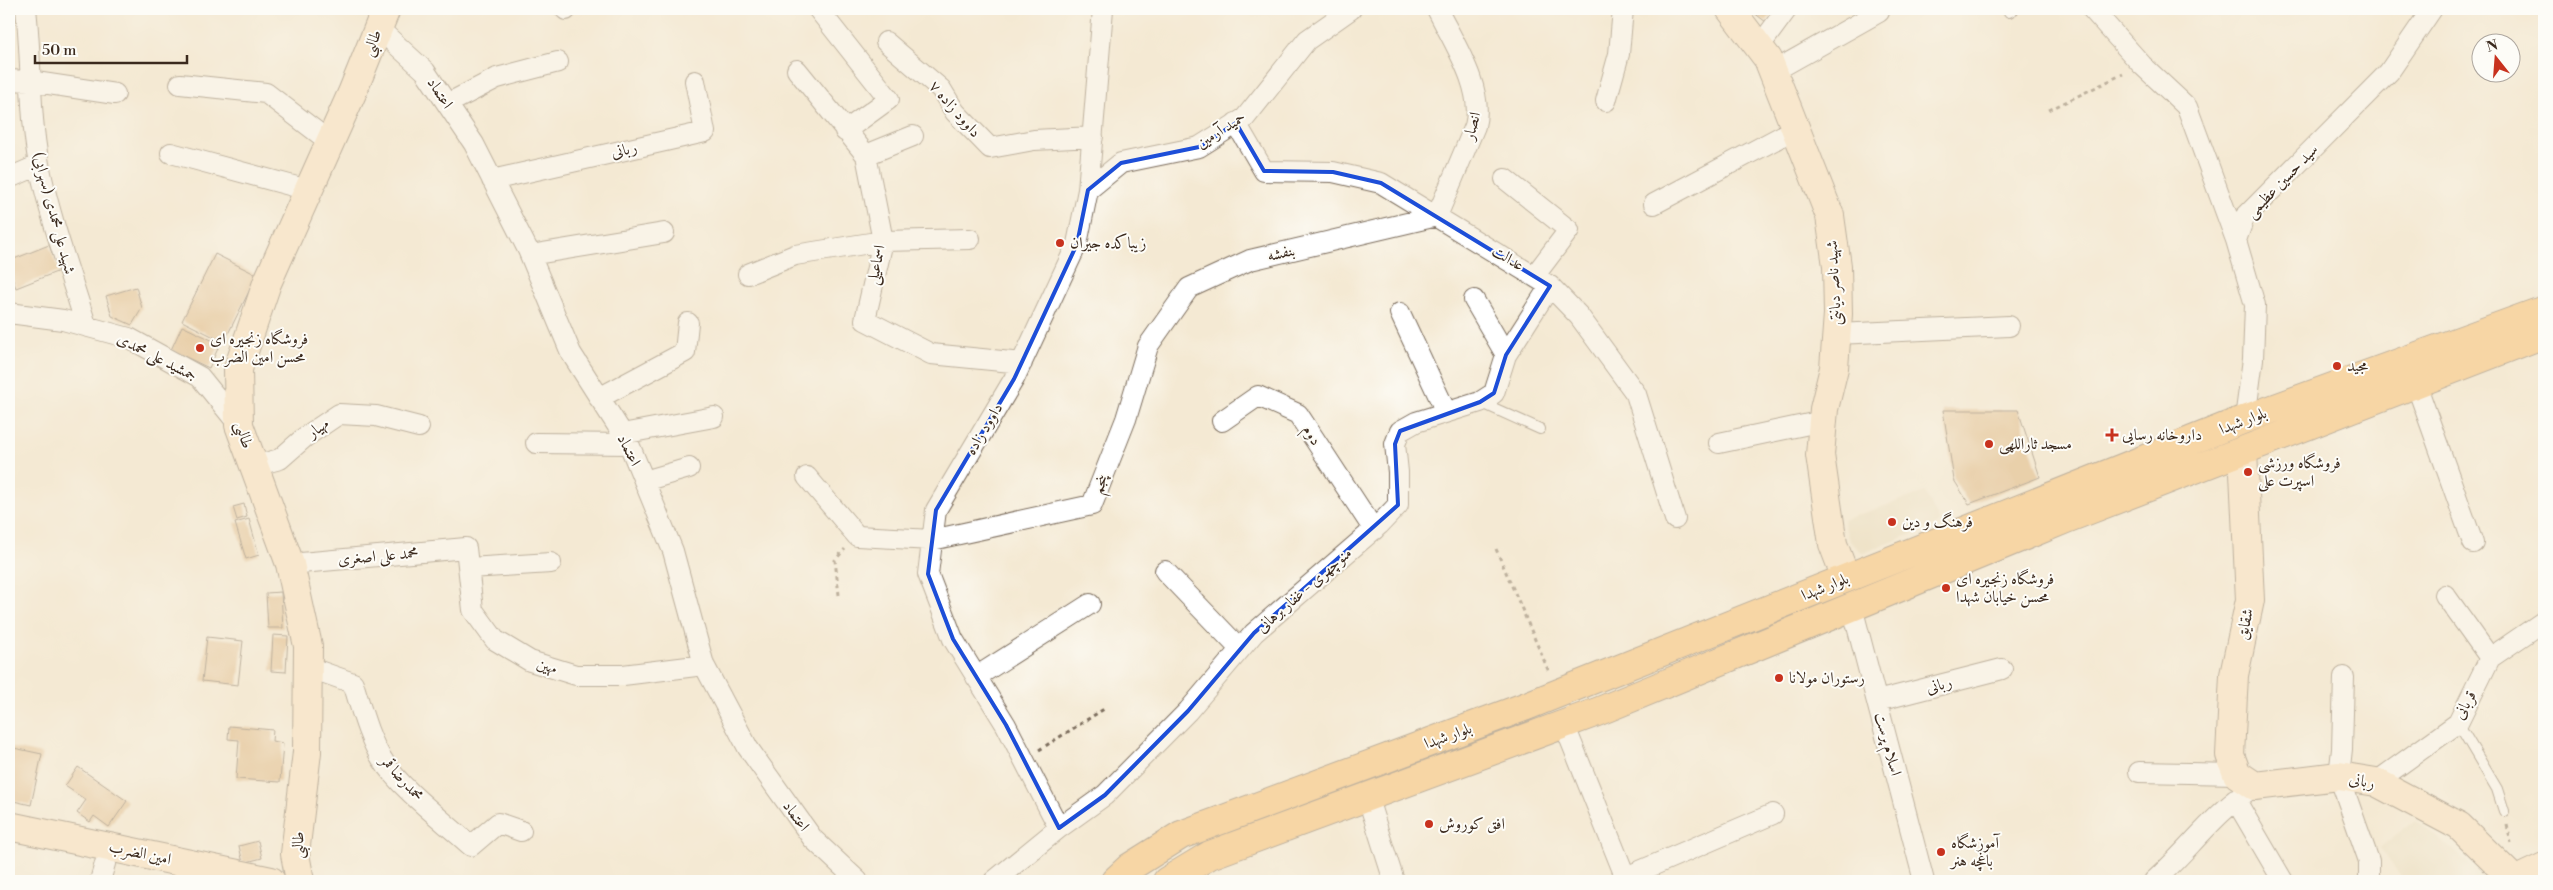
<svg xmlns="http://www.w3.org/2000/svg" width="2553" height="890" viewBox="0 0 2553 890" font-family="'Libre Bodoni',Amiri,serif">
	<rect width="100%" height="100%" fill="#fdfcf7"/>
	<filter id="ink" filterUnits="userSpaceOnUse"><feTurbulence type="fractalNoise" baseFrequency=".02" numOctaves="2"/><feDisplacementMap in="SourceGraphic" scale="10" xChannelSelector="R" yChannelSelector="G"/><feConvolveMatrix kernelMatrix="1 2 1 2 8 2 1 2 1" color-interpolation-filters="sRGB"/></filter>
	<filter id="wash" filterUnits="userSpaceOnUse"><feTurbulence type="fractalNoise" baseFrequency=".0096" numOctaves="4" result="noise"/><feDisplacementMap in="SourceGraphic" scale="20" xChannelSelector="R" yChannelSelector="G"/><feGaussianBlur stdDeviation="1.12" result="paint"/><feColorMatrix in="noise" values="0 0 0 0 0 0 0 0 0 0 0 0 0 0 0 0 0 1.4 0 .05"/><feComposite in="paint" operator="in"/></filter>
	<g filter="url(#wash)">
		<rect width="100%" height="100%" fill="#f4e9d3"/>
		<path fill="#e7daba" d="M1925,492L1940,523L1863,553L1849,540L1843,520Z
			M2415,820L2488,879V881H2405L2379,848Z"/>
		<g id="blocks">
			<path fill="#dcb179" d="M1749,9H1776L1766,22Z
				M49,245L59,271L16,288L9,270V261Z
				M215,254L257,275L224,342L182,321Z
				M136,287L142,308L132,325L112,316L106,296Z
				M182,326L220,344L209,368L171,350Z
				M1943,410H2018L2040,477L1969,504L1954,480Z
				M244,504L247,517L237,520L233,507Z
				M249,519L259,555L246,559L235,523Z
				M281,592L283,628H268L266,593Z
				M273,635L288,636L286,672L271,671Z
				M207,637L243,641L238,685L202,681Z
				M229,726L273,730L272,741L283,743L280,782L236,779L239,740L228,739Z
				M9,747L42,754L31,805L9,800Z
				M78,767L127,801L109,827L94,816L90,822L77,813L86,800L65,786Z
				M258,841L262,858L243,863L239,846Z"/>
		</g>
	</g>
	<g filter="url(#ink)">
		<use href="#blocks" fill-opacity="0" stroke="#7c6d5d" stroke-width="1"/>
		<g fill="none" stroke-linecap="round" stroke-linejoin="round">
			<g stroke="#7c6d5d" stroke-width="12">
				<path id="lane" d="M2009,12L2014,9
					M1480,402L1540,429
					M2458,723L2497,789L2504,811"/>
			</g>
			<g stroke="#7c6d5d" stroke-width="22">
				<path id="street" d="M26,9C32,61 29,113 39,164C50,219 70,273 86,325
					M565,9L566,10
					M818,9L889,99L845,131
					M2092,9L2142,65L2187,107L2236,240L2255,305L2253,359L2245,419
					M378,28L425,71L474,144L528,250L571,353L629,444L673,551L704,665L748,748L813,839L858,881
					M886,42L941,89L955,112L990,148L1034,140L1093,137
					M1759,47L1787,9
					M797,70L866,155L883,241L865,320L931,354L1022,363
					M1774,71L1879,12
					M9,80L29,81L115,94
					M180,84L266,93L330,142
					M1606,101L1619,54L1623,9
					M447,104L497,78L558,62
					M1236,123L1264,171L1333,172L1381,183L1550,286L1579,316L1636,394L1675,519
					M171,153L308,190
					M866,155L913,136
					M9,178L39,165
					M1505,179L1569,230L1535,275
					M492,180L705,132L695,81
					M1088,190L1121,163L1199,147L1245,118L1307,40L1351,9
					M1654,204L1797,128
					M2236,240L2244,218L2389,72L2432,9
					M530,255L664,233
					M748,274L795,255L883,241L970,239
					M1474,300L1506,355
					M9,313L63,320L129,338L200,377L239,425
					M1400,313L1446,412
					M1837,334L2009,326
					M2416,384L2473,543
					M599,398L685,352L688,323
					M1222,421L1258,396L1298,414L1374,530
					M622,434L714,417
					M536,443L629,444
					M1719,443L1823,421
					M254,466L280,459L305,437L339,414L376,416L419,427
					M807,477L857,536L932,540L1092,505L1126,419L1148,346L1189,288L1250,260L1437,216L1475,126C1485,89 1453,42 1437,9
					M644,481L689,468
					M290,564L466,548L473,610L495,640L530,661L576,675H623L704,665
					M469,568L551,563
					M1165,571L1239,648
					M2445,595L2490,658
					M1852,607L1924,881
					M308,667L353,683C361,708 368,737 382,759C400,789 444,821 471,846L498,823L521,831
					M976,677L1090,604
					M2344,677L2342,749L2339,776L2369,861V881
					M1877,701L2002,669
					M1564,724L1627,881
					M2139,772L2237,774
					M2376,782L2458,723L2490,658L2544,621
					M1367,796L1394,881
					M2235,799L2283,881
					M1059,828L1006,725L953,639L928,574L936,510L1014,379L1077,244L1088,190L1103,9
					M1626,877L1773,814
					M100,881L110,846
					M994,881L1059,828L1105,795L1188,711L1254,633L1379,525L1398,505V472L1395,444L1400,431L1416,422L1480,402L1494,393L1506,355L1550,286
					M2154,881C2188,851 2216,811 2255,786"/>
			</g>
			<g stroke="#7c6d5d" stroke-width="30">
				<path id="secondary" d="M1730,9L1768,59L1830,216L1837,266L1838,314L1834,368L1824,409L1820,455L1833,544L1846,578
					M2243,451L2250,600L2234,675L2230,755L2237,774L2255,786L2339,776L2376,782L2459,826L2511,877
					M9,826L271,881
					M2525,876L2544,867
					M300,881L295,854L307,752L308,646L290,564L239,425L238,369L267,283L352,93L386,9"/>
			</g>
			<g stroke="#7c6d5d" stroke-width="30">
				<path id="primary" d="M1115,881L1130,867L1181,835L1524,707L2245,419L2544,310
					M1167,881L1210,855L1597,712L2066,519L2544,334"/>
			</g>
			<path stroke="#7c6d5d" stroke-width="3" stroke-dasharray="4 4" stroke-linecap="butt" d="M2049,110L2123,74
				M1496,549L1549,672
				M839,595L835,560L845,549
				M1039,750L1104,709
				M2507,825L2511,843"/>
			<use href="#lane" stroke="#fff" stroke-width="10"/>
			<use href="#street" stroke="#fff" stroke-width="20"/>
			<use href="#secondary" stroke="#fde5c5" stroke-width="28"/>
			<use href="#primary" stroke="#fabe6e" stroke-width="28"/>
		</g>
	</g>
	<path d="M0 0H2553V890H0ZM1236,123L1264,171L1333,172L1381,183L1550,286L1506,355L1494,393L1480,402L1400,431L1395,444L1398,505L1254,633L1188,711L1105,795L1059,828L1006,725L953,639L928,574L936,510L1014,379L1077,244L1088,190L1121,163L1199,147Z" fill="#f4e9d3" fill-opacity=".55" fill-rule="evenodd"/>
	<path fill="none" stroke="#1d4ed8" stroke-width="4" stroke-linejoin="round" d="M1236,123L1264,171L1333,172L1381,183L1550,286L1506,355L1494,393L1480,402L1400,431L1395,444L1398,505L1254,633L1188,711L1105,795L1059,828L1006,725L953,639L928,574L936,510L1014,379L1077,244L1088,190L1121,163L1199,147Z"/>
	<g fill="#c8321e" stroke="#fdfcf7" stroke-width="2">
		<circle cx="1060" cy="243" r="5"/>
		<circle cx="200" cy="348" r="5"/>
		<circle cx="2337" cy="366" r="5"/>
		<path d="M2109.5 427.5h5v5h5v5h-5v5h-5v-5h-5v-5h5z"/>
		<circle cx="1989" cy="444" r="5"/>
		<circle cx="2248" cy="472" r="5"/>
		<circle cx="1892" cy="522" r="5"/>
		<circle cx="1946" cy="588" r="5"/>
		<circle cx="1779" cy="678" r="5"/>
		<circle cx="1429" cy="824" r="5"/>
		<circle cx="1941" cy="852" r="5"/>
	</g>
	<g text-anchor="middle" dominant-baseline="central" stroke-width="4" stroke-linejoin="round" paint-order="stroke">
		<g font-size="16" fill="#3b2a1e" stroke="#fdfcf7">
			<text transform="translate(372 43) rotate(-68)">طالبی</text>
			<text transform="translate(440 93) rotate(57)">اعتماد</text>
			<text transform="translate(955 109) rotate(49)">داوود زاده ۷</text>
			<text transform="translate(1472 126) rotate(-75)">انصار</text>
			<text transform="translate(1221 130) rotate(-32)">حمید آرمین</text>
			<text transform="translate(624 150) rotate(-13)">ربانی</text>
			<text transform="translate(2282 181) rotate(-46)">سید حسین عظیمی</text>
			<text transform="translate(54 213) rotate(75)">شهید علی محمدی (سهرابی)</text>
			<text transform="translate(1281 253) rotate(-13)">بنفشه</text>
			<text transform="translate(1508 258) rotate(31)">عدالت</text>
			<text transform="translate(876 265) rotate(-79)">اسماعیلی</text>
			<text transform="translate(1834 283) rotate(-93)">شهید ناصر دیانتی</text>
			<text transform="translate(157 357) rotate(27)">جمشید علی محمدی</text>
			<text transform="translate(2243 421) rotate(-21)">بلوار شهدا</text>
			<text transform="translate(318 428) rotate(-35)">مهیار</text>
			<text transform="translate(984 429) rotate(-59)">داوود زاده</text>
			<text transform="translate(244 435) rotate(74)">طالبی</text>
			<text transform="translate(1312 435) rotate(57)">دوم</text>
			<text transform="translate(629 450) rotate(63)">اعتماد</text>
			<text transform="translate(1100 484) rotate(-69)">پنجم</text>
			<text transform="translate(378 556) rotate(-5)">محمد علی اصغری</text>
			<text transform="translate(1825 587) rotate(-22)">بلوار شهدا</text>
			<text transform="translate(1304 590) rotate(-41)">منوچهری - غفار برهانی</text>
			<text transform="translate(2245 624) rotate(-78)">شقایق</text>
			<text transform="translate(547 666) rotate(17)">مهین</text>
			<text transform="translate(1939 685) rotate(-15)">ربانی</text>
			<text transform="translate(2465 705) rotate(-61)">قربانی</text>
			<text transform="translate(1448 736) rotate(-20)">بلوار شهدا</text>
			<text transform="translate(1888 744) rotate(75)">اسلام پرست</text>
			<text transform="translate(402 778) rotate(48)">محمدرضا قمر</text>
			<text transform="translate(2362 781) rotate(12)">ربانی</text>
			<text transform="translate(796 816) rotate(54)">اعتماد</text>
			<text transform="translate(298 845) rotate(-88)">طالبی</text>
			<text transform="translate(140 853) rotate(12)">امین الضرب</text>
		</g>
		<g font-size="16" fill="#3b2a1e" stroke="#fdfcf7" text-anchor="start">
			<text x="1070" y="243">زیباکده جیران</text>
			<text x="210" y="339">فروشگاه زنجیره ای<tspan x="210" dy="18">محسن امین الضرب</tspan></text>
			<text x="2347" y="366">مجید</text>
			<text x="2122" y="435">داروخانه رسایی</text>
			<text x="1999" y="444">مسجد ثاراللهی</text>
			<text x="2258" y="463">فروشگاه ورزشی<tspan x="2258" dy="18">اسپرت علی</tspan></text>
			<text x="1902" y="522">فرهنگ و دین</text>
			<text x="1956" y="579">فروشگاه زنجیره ای<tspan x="1956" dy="18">محسن خیابان شهدا</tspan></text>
			<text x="1789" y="678">رستوران مولانا</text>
			<text x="1439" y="824">افق کوروش</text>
			<text x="1951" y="843">آموزشگاه<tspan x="1951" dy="18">باغچه هنر</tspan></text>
		</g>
	</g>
	<rect width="2553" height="890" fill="none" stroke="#fdfcf7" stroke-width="30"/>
	<g transform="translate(2496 58) rotate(343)"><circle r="24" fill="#fdfcf7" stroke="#afa8a0"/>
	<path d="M0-4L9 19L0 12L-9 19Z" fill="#c8321e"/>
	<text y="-8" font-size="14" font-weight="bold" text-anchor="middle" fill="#3b2a1e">N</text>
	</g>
	<path d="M35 55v8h152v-8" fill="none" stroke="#3b2a1e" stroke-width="2.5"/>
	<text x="42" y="55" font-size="15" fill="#3b2a1e" stroke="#fdfcf7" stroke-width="4" paint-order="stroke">50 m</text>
</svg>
